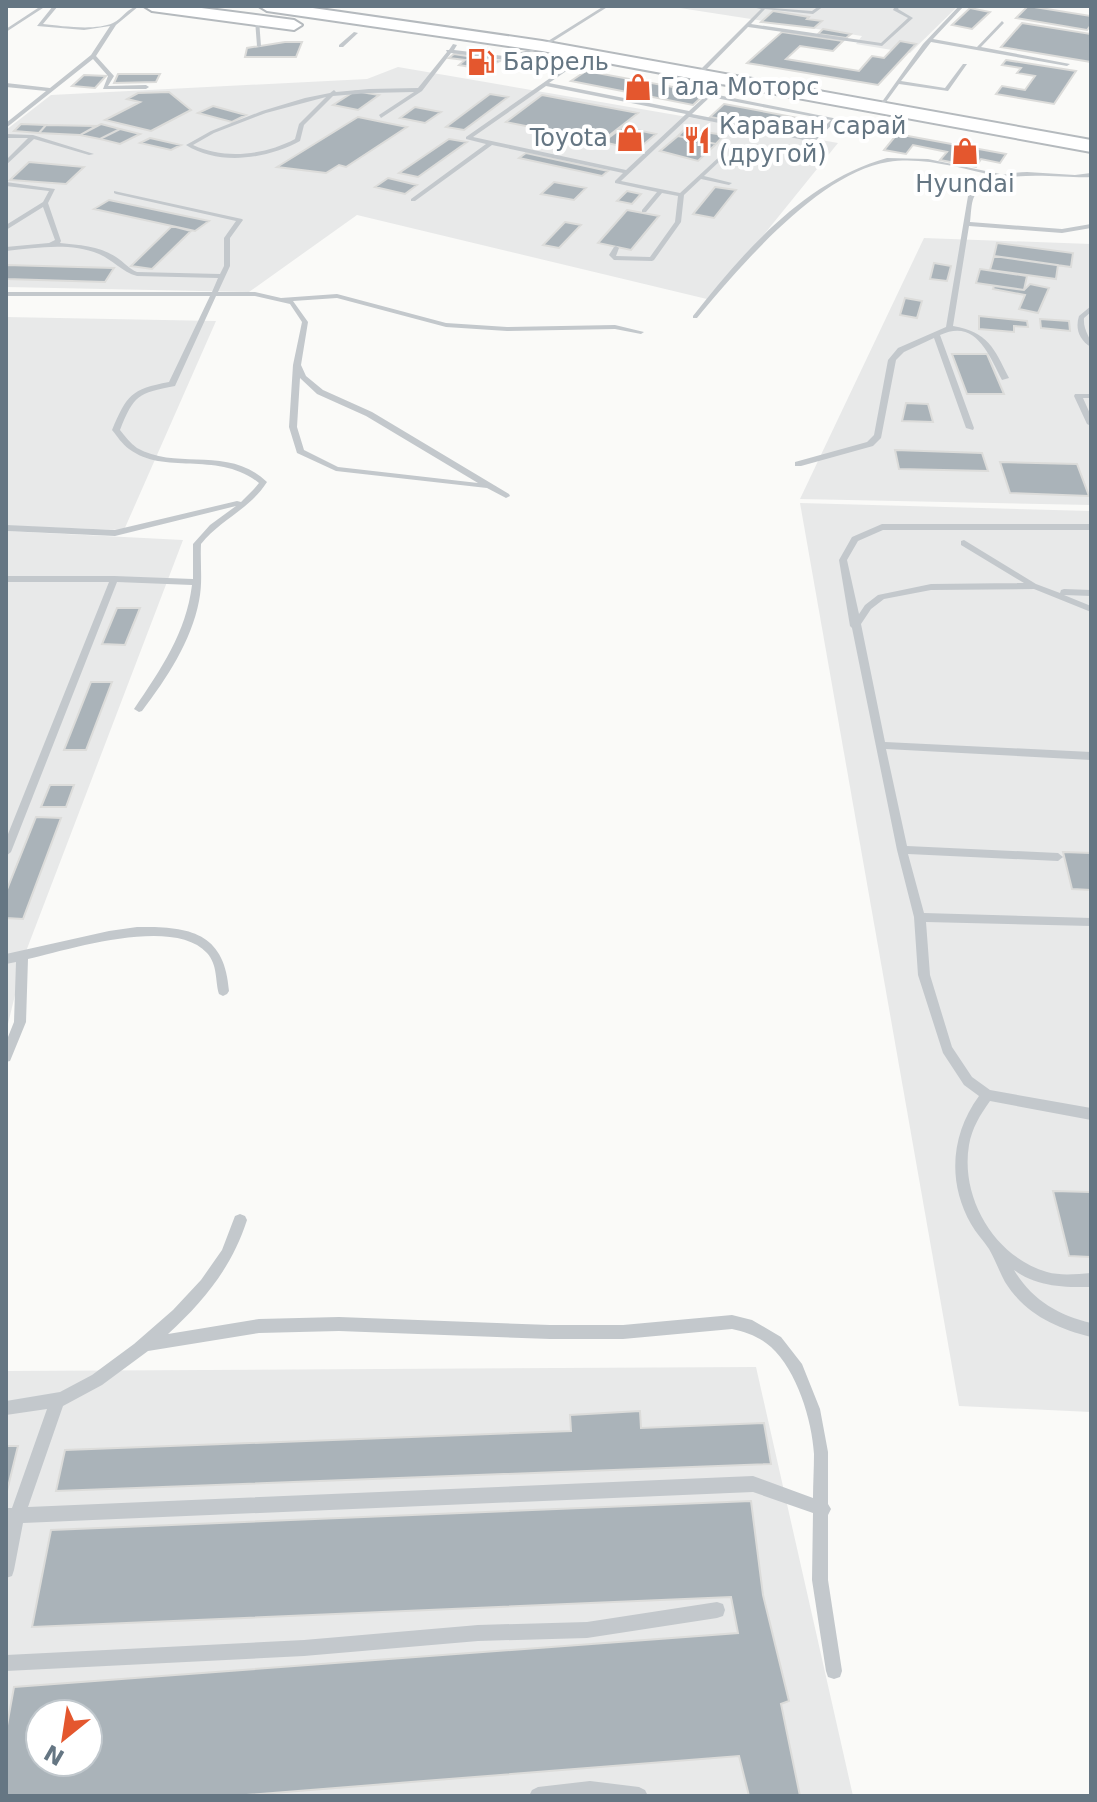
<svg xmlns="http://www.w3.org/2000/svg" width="1097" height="1802" viewBox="0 0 1097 1802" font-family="'DejaVu Sans',sans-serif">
	<rect width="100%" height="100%" fill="#fafaf8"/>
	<path fill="#e8e9e9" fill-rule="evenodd" d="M667,6H958L910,53L856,44L862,36Z
		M398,67L838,143L711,300L357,215L249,292L6,287V130L51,95L367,79Z
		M924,238L1091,244V505L800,499Z
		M6,317L216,321L124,530L6,526Z
		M800,503L1091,511V1412L959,1406Z
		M6,531L183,540L25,954L6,1032Z
		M756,1367L853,1796H6V1371ZM40,1714H88V1762H40Z"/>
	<path fill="#aab3b9" stroke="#dcdcda" stroke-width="2" fill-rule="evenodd" d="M1028,6L1091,16V25L1087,30L1016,18Z
		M970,8L990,12L972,29L952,25Z
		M773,11L809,17L807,19L822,21L814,28L761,22Z
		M1022,23L1091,34V62L1001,47Z
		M823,29L851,34L846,38L818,34Z
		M782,32L843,41L833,51L800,46L786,59L859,71L872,56L884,58L900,41L916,44L878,85L747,63Z
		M285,42H302L296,57H245L247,48Z
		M454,54L500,61L483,69L459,65L465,60L449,58Z
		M1006,60L1076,71L1054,104L996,94L1002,86L1025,90L1035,76L1017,73L1021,68L1002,65Z
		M586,71L706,93L693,105L571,81Z
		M118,74H160L156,82L114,83Z
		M84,75L106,76L95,88L72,86Z
		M355,91L379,95L358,110L333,105Z
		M169,92L191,110L151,131L105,120L140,102L127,99L138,93Z
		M490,94L508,97L464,130L446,127Z
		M542,95L638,113L602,141L506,122Z
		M724,104L809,120L796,132L710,117Z
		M213,106L246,115L232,122L198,113Z
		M415,107L441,112L425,123L400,118Z
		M358,117L407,127L346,167L339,165L326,173L277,167Z
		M21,124L46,125L39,133L14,131Z
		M101,124L120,129L100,139L80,135Z
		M46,125L96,126L80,135L39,133Z
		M623,127L656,134L637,150L603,142Z
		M120,129L140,134L120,144L100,139Z
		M685,129L724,135L716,144L678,136Z
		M897,134L1006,154L1000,163L981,159L976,167L940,160L947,152L913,145L906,154L884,150Z
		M678,136L716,144L698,161L660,151Z
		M150,138L181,145L171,150L140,143Z
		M449,139L467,142L418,177L399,173Z
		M526,153L608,171L602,176L519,158Z
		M29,162L84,167L66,184L10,180Z
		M388,178L417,185L405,194L375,187Z
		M554,182L586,188L574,200L541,194Z
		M715,187L736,190L714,218L693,214Z
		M627,191L641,194L632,204L617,201Z
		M109,200L209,221L195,231L94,209Z
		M627,210L659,216L631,250L598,243Z
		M565,222L581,225L559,248L543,245Z
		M172,226L191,231L152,269L131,266Z
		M997,243L1073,253L1071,267L994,256Z
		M994,256L1058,265L1056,279L990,270Z
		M934,263L951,266L947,281L930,279Z
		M6,265L114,268L105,282L6,279Z
		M980,269L1027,276L1024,290L976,283Z
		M1030,284L1049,288L1038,313L1019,309L1025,295L993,289L994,286L1024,290Z
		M905,298L922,301L917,318L900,315Z
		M979,316L1027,321L1028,327L1014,326V332L979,329Z
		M1040,319L1069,321L1070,331L1041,328Z
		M952,354H987L1004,394H967Z
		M906,403L928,404L933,422L902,421Z
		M895,450L982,453L988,471L899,469Z
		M1000,462L1077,464L1089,496L1010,493Z
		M117,608H140L125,645L102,644Z
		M91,682H112L86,750H64Z
		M50,785H74L66,807H41Z
		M36,817L61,818L23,919L6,918V892Z
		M1063,852L1091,853V890L1072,889Z
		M1053,1191L1091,1192V1257L1069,1256Z
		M640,1411L641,1428L764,1423L771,1464L56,1491L65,1450L571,1431L570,1415Z
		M6,1446H18L7,1491H6Z
		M751,1501L763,1595L789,1701L781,1704L800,1796H749L739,1756L234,1796H6V1731L14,1687L738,1633L731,1597L32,1627L51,1530ZM40,1714H88V1762H40Z"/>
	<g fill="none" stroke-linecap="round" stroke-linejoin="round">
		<g stroke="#b5babe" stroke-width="4">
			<path id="primary" d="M144,6H186L294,20L302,25L294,30L152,11Z
				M259,6H299L542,41L1091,140V152L542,51L267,11Z"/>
		</g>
		<path fill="#c3c8cc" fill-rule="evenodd" d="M41,6H46L6,32V29Z
			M53,6H58L43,24C62,26 95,31 113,23C123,18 128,7 139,6L116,25L96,56L114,76L108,86L146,85L149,87L146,89H103L108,76L93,59L6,128V123L46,91L6,87V83L50,88L91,55L110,26L84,30L37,26Z
			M604,6H609L544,47L540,46Z
			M747,6L812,11L819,6H824L813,14L765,9L751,24L881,43L908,18L893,10L895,6H900L898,9L913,18L882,46L748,27L701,75H697V73L761,9Z
			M959,6H964L933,39L977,47L1002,21L1004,23L981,47L1070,64L1067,66L931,42L901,81L945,88L963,64H967L948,91L899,84L883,106H879L923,44Z
			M257,19L259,20L261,46L259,47L257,46L255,20Z
			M354,32L358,33L343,47H339V45Z
			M453,44L457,45L454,50L504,56L534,49L536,50L504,60L451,53L422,91L381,118L379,115L414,92L369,93L333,96L304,125L300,141C267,159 219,166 186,145L211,131L262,111L305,98L330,93L334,90L336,92L369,89L418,88L447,52L446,50H449ZM326,97L299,124L295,139C265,155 225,160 193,145L214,133L266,113Z
			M586,53L588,56L549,83L689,111L726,77L728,80L713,94L838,119L814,142L689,117L621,181L680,193L719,157L721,158V160L704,176L732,183L729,185L701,179L684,195L681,222L654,260L652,261L614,260L609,255L614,247L616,246L619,248L616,256L650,257L675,222L678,196L662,193L646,212H642V210L657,192L615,183V181L623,173L492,145L415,201H411V199L486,144L466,139V137ZM546,86L686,114L626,170L473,137ZM710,97L831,120L813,138L692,114Z
			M6,134L33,135L94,154L89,155L34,139L6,165V160L28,138H6Z
			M887,158L928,159L1000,174L997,176C963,169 923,156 888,162C820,172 739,267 697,318H693V316C744,251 805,181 887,158Z
			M1027,172L1075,175L1091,173V177C1062,179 990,165 974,197C971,203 971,215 970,222L1062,229L1091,224V228L1062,233L969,226L953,326C988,332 994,348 1009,378L1002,380C989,355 976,318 940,335L974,428L973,430L966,428L934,338L904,352L896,360L881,438L873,446L801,466H795V462L867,442L874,435L888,360L898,348L946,327L968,196C985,178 1002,173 1027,172Z
			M6,182L55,189L48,203L61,241L60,243C79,245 100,246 116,257C124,262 129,269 137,272L220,274L224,266V238L236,221L116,194L114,193V191L242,219L243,220L230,238V266L218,292H255L281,298L337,294L446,323L507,327L615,325L644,332L641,334L615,329L507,331L446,327L337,298L293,301L308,322L301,365L306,376L323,390L372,412L509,494L510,496L506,498L487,488L336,471L297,453L289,427L293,365L302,322L290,304L255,296H216L175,386C138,393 134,395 120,430C125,436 130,443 137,448C178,471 229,445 267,482C250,509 220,520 201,544C200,563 203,582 199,601C191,642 167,678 142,711L139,712L134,709C161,669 186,633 192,585L117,582L11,852L6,856V839L109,582H6V576H114L193,579V544L210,525L236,506L115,536L6,531V525L115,530L237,501L241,502L254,489L259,483C218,450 165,476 129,449C122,444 117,436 112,430C127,395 131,389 169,382L210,296H6V292H212L218,278L137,276C122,272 113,260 99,254C69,242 37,248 6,251V247L49,243L55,240L43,207L6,230V225L43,202L49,191L6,186ZM300,378L317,394L366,416L478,483L338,467L304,450L297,427Z
			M1091,306V312L1084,318C1083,332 1091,336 1091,347C1079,340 1075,328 1079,316Z
			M1075,394H1091V398H1083L1091,416V426L1087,424L1074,396Z
			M882,524H1091V530H883L858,541L847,560L859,614L865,605L878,595L931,584L1024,583L961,545V541L964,540L1036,584L1060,593L1061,590L1064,589L1091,590V596L1064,595L1091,606V612L1034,589L931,590L884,599L871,609L861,624L885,742L1091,752V760L886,749L907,846L1058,853L1063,857L1058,861L908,854L924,913L1091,918V926L926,922L930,975L952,1047L972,1077L990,1090L1091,1108V1120L990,1101C980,1115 972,1128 969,1145C960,1198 995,1257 1047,1272C1061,1276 1077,1274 1091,1273V1287C1063,1287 1038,1287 1014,1270C1032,1300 1058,1315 1091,1323V1337C1056,1328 1025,1314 1005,1282C999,1271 995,1259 989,1249C983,1240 976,1233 971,1224C947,1182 951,1134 979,1096L964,1085L943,1053L918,975L914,917L897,850L852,628L850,626L839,560L852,537Z
			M137,927C189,926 225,932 229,991L227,994L223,996L219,994C215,981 218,965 207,953C174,916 70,949 28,959L26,1022L10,1061L6,1062V1042L14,1022L16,962L6,964V954L109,931Z
			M240,1214L245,1216L247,1220C232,1267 204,1301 168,1334L259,1319L339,1317L550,1325H623L732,1315L752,1320L781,1337L802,1364L820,1409L828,1452V1504L831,1509L828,1515V1580L842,1671L840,1677L834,1679L828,1677L826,1671L812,1580L813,1513L753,1492L23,1523L14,1570L12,1576L6,1578V1532L8,1524H6V1508H12L47,1409L6,1415V1401L60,1392L92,1375L134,1344L173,1310L201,1280L222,1250L235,1216ZM732,1329C746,1332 760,1337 771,1347C797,1371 812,1420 814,1454C814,1469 813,1483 813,1498L753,1476L28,1507L63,1406L102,1385L148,1351L259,1333L339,1331L550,1339H623Z
			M717,1602L723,1604L725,1610L723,1616L717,1618L587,1638L478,1641L304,1656L6,1671V1655L304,1640L478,1625L587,1622Z
			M590,1781L639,1787L645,1790L648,1796H529L532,1790L538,1787Z"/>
		<use href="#primary" fill="#fff" fill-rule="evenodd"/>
	</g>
	<defs>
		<g id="fuel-bare" transform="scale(2.16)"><path d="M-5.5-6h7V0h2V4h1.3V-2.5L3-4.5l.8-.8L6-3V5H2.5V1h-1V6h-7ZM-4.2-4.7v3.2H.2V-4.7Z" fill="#e4572e" stroke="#fff" stroke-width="2.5" paint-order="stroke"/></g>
		<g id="shop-bare" transform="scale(2.16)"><path d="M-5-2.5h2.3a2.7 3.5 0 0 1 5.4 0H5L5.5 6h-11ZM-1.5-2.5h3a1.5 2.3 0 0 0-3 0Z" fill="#e4572e" stroke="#fff" stroke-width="2.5" paint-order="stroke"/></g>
		<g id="restaurant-bare" transform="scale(2.16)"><path d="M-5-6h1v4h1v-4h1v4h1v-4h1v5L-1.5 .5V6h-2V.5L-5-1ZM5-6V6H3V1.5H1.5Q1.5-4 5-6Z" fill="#e4572e" stroke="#fff" stroke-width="2.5" paint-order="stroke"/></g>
	</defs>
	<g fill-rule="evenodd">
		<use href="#fuel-bare" x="481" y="62"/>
		<use href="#shop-bare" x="638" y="87"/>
		<use href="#shop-bare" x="630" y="138"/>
		<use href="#restaurant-bare" x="697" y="140"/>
		<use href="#shop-bare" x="965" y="151"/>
	</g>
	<g text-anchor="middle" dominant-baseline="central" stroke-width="8" stroke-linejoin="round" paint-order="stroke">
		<g font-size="24" fill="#657683" stroke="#fff" text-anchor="start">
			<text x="503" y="62">Баррель</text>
			<text x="660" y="87">Гала Моторс</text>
			<text x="719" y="126">Караван сарай<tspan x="719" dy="28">(другой)</tspan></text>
			<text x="608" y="138" text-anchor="end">Toyota</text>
			<text x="965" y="184" text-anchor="middle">Hyundai</text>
		</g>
	</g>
	<rect width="1097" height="1802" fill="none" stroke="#657683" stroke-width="16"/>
	<g transform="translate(64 1738) rotate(210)"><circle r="38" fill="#ffffff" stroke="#c1c8cd" stroke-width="2"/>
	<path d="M0-6L14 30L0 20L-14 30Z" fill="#e4572e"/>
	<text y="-12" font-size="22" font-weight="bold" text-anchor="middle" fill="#657683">N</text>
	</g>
</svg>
